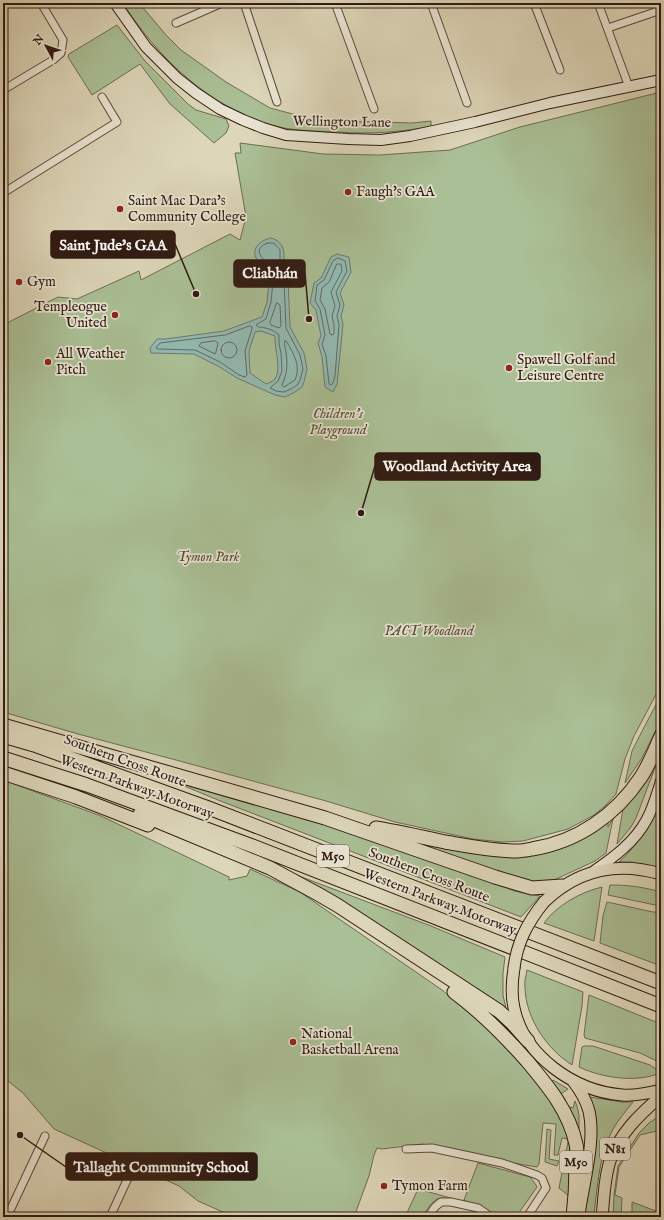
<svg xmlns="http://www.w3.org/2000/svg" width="664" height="1220" viewBox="0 0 664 1220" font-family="'IM FELL English',serif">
	<rect width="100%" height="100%" fill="#ddd6b9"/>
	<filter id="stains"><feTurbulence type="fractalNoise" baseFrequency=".005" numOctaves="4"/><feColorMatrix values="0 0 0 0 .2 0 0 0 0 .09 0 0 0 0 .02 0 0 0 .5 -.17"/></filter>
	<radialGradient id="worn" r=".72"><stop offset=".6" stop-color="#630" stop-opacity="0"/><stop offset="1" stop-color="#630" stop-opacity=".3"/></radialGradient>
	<path fill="#aabf95" stroke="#6c6c54" d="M123,3H139L166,35L181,50L226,82L270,108L308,118L340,121L412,123L431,121V126C398,133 371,134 337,132C315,131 292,131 271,125C208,106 157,57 123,3Z
		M117,25L145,61L188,104L196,110L226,119L229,126L226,133L214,143L170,104L140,64L92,95L68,57L69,54Z
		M661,92V685L634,736L625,759L616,794L605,806L594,815L568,829L523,841L502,842L473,839L395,822L326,801L176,760L78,734L3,712V325L58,297L77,299L139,271L141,280L230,234L240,240L246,217L235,153H241L240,143L323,154L380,155L450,150L520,127Z
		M661,695V720L642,758L625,783L632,751L638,739Z
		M661,752L636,818L631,827L617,844L623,809Z
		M160,776L324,823L441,862L514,891L540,896L521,917L218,800Z
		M3,780L101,816L229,877V880L247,876L250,869L300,892L442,990L491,1031L520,1062L538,1085L557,1110L565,1127L569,1139L572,1181L569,1196L559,1188L568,1142V1139L562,1138L558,1155H554L556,1124L543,1123L539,1164L537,1167L519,1164L451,1148L422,1144L382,1149L377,1148L374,1155L369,1176L354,1217H234L198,1201L179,1186L54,1129L23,1093L3,1077Z
		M661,792V819L658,840L661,868L632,862H619C641,843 652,819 661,792Z
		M613,819L606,853L595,861L552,881L526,882L425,847L426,842L495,856L608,822V827Z
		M291,873L431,926L505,957L503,973V995L507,1013Z
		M610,885C629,885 643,887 661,892V905H655L608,895Z
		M602,887L594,941L544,923C557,905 581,892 602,887Z
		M607,902L653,912H661V966L600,943L603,916Z
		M527,970L583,992L582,1006L572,1065C547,1049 526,1019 525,988C524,982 526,976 527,970Z
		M589,995L661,1024V1063L640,1053L585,1038L584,1035Z
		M584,1046H593L650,1065L656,1069L660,1073C637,1083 602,1078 579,1067L582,1047Z
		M553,1080L568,1089L561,1094L565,1099L566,1106L573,1108L575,1101L577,1106L579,1115V1136L549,1085Z
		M590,1097L622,1102H633C626,1111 619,1119 613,1129C599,1155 598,1184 594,1213L587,1212V1217H584L593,1152L589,1099Z
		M661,1115V1130L640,1135L619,1167L615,1195L622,1198L621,1217H613L614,1195L618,1166L639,1133L649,1123Z
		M547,1129L551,1130L549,1159L559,1161L557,1166L545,1162Z
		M478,1163L530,1177L536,1185L537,1187L516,1217H495L477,1207L464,1200Z
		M418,1189L458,1200C434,1196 436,1197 422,1217H405Z
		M632,1202L661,1213V1217H632Z"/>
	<path fill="#93b9b1" stroke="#6b7971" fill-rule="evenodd" d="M271,238C286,242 285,256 283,269H285L288,279L290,327L304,353L307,369L304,382L302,387L295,392L285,397L275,395L237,378L218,366L194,354L151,353L150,348L157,339H166L224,331L262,317L267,302L270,272C266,268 259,263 256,258C251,247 262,240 271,238ZM261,331L275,336C274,348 282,369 275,379C273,381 269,383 266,384L250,373L249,351L255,332Z
		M337,254L349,257L351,272L340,293L344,305L341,316L343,324L337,384L333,392L325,387L322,357L318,343L321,336L316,310L310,303L314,283L321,278L331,257Z"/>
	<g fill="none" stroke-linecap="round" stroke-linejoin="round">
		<path stroke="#616a62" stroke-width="1" d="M268,243H274L280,250V269L282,273L284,280L286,328L300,355L303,369L300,380L298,384L293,388L284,392L276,391L270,388L278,381L282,371L281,353L279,344V335C274,330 265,327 258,327L256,325L257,324L266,319L271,302L274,271C269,263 247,250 268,243Z
			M338,258L345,261L347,271L336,292L340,305L337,316L339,325L335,376L333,383L331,385L329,384L326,356L322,344L325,335L320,309L315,301L317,285L324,280L333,261Z
			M337,264H341L342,271L331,292L335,306L332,316L334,325V334L332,335L330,334L325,309L320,300L322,288L329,282Z
			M277,303L280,305L281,326L279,328L271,325L270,323Z
			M250,326L252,327V329L245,351L247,375L245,377L239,375L220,362L195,350L158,349L156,348L160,343L225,335Z
			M215,341L218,343L216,352L215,354L199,346L201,343Z
			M285,341L287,342C294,355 301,366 295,380L284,387L282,385C287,374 288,364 286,353C286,348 283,345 285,341Z
			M221 350a8 8 0 1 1 16 0a8 8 0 1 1-16 0Z"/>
		<g stroke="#5a493c" stroke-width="9">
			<path id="street" d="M244,3L277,102
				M335,3L374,109
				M431,3L467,103
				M534,3L560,70
				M598,3L629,87
				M655,3L661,17
				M176,23L222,3
				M608,28L658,11
				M3,90L53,60L61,53L63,40L41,3
				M3,193L117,122L102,97
				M406,1149L432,1148L502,1163L537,1175L542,1178L546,1188L527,1217
				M7,1217L45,1136
				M110,1217L128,1178
				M428,1217L435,1207L441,1202H451L478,1208L491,1217"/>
		</g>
		<g stroke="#2f1a12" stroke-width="12">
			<path id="secondary" d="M115,3L146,47L177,78L196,93L220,109L243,120L263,128L286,135L348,139L381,140L410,136L475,122L550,103L661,80
				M594,871C614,857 635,842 647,819C653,808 657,794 661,781"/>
		</g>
		<g stroke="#2f1a12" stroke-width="13">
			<path id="primary" d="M544,902C577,870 617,861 661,874
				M514,968C512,981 511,995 514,1008C524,1056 574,1091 622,1095C634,1096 649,1093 661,1090
				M573,1081C580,1090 586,1100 589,1111C596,1141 583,1184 579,1215
				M602,1217C604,1199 604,1179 610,1161C619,1134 639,1115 661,1096"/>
		</g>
		<g stroke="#2f1a12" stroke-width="15">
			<path id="highway" d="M3,725L325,818L495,877L532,888L562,886
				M3,736L34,745L206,807L661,983
				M3,758L87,785L250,845L661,1006
				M3,773L76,797L148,825
				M140,814L270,868L318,894L337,905L499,1011L512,1023L528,1041
				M376,828C399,832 422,837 445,842C469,846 493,851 517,851C522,851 527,850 532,849C577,842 616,815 641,777C649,765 655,750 661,736
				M454,992C481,1012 504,1035 527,1061C548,1086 569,1111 576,1144C578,1151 576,1158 576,1165C576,1183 575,1200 573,1217"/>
		</g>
		<use href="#street" stroke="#e9e4d2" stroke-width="7"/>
		<use href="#secondary" stroke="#e9e4d2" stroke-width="10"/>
		<use href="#primary" stroke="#ddd6b9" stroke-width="11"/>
		<use href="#highway" stroke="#ddd6b9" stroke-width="13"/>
		<g stroke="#2f1a12" stroke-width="13" stroke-linecap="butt">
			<path id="primary-bridge" d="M514,968C517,942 528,922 544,902"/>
		</g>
		<use href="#primary-bridge" stroke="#ddd6b9" stroke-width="11"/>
	</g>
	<g fill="#8f2418" stroke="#e9e4d2" stroke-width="1.5">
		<circle cx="348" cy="192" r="4"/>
		<circle cx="120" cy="209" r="4"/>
		<circle cx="19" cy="282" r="4"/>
		<circle cx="115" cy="315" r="4"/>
		<circle cx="48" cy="362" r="4"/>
		<circle cx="509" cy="368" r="4"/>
		<circle cx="293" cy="1042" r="4"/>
		<circle cx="384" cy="1186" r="4"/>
	</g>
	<g text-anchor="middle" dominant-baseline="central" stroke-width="3.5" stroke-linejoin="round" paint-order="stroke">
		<g fill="#e9e4d2" stroke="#67574c" stroke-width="1">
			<rect x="317" y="845" width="32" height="22" rx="3"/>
			<rect x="600" y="1138" width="30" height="22" rx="3"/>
			<rect x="560" y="1151" width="32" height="22" rx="3"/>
		</g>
		<g font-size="13" font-weight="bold" fill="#2f1a12">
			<text x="333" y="856">M50</text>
			<text x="615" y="1149">N81</text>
			<text x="576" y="1162">M50</text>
		</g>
		<g font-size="14" fill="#2f1a12" stroke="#e9e4d2">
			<text transform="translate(342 122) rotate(1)">Wellington Lane</text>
			<text transform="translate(125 761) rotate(20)">Southern Cross Route</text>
			<text transform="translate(137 787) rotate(20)">Western Parkway Motorway</text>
			<text transform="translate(429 875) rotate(21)">Southern Cross Route</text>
			<text transform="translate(440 902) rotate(21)">Western Parkway Motorway</text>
		</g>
		<g font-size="14" fill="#2f1a12" stroke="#e9e4d2" text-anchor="start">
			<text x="356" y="192">Faugh's GAA</text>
			<text x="128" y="201">Saint Mac Dara's<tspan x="128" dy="16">Community College</tspan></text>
			<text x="27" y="282">Gym</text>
			<text x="107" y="307" text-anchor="end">Templeogue<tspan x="107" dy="16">United</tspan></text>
			<text x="56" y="354">All Weather<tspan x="56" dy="16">Pitch</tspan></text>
			<text x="517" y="360">Spawell Golf and<tspan x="517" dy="16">Leisure Centre</tspan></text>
			<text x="301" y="1034">National<tspan x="301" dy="16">Basketball Arena</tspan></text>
			<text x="392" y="1186">Tymon Farm</text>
		</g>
		<g font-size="14" font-style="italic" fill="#544c39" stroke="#e9e4d2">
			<text x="338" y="414">Children's<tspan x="338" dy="16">Playground</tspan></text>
			<text x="208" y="557">Tymon Park</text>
			<text x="429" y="631">PACT Woodland</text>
		</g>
	</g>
	<path fill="none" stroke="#2f1a12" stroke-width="1.5" d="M196 294L175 244M309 319L305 273M361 513L375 466M20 1135L66 1167"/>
	<g fill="#2f1a12" stroke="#e9e4d2" stroke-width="1.5">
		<circle cx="196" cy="294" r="4"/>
		<circle cx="309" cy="319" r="4"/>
		<circle cx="361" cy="513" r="4"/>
		<circle cx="20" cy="1135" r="4"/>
	</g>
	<g fill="#2f1a12" stroke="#2f1a12" stroke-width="1.5">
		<rect x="51" y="231" width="124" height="27" rx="4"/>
		<rect x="234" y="260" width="71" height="27" rx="4"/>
		<rect x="375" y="453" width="165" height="27" rx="4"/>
		<rect x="66" y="1153" width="191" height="27" rx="4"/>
	</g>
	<g font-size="15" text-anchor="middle" font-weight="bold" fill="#fff">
		<text x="113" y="250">Saint Jude's GAA</text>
		<text x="270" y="278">Cliabhán</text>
		<text x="457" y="471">Woodland Activity Area</text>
		<text x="161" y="1172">Tallaght Community School</text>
	</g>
	<rect width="664" height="1220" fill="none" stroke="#ddd6b9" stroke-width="16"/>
	<rect x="4" y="4" width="656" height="1212" fill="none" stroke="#2f1a12" stroke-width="2"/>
	<rect x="8" y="8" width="648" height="1204" fill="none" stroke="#2f1a12"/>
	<g transform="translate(46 46) rotate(310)" stroke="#e9e4d2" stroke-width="3" paint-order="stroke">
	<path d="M0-3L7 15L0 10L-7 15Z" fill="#2f1a12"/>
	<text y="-6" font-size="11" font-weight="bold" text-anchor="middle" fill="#2f1a12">N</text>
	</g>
	<rect width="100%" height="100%" filter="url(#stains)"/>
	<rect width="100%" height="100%" fill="url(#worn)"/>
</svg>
